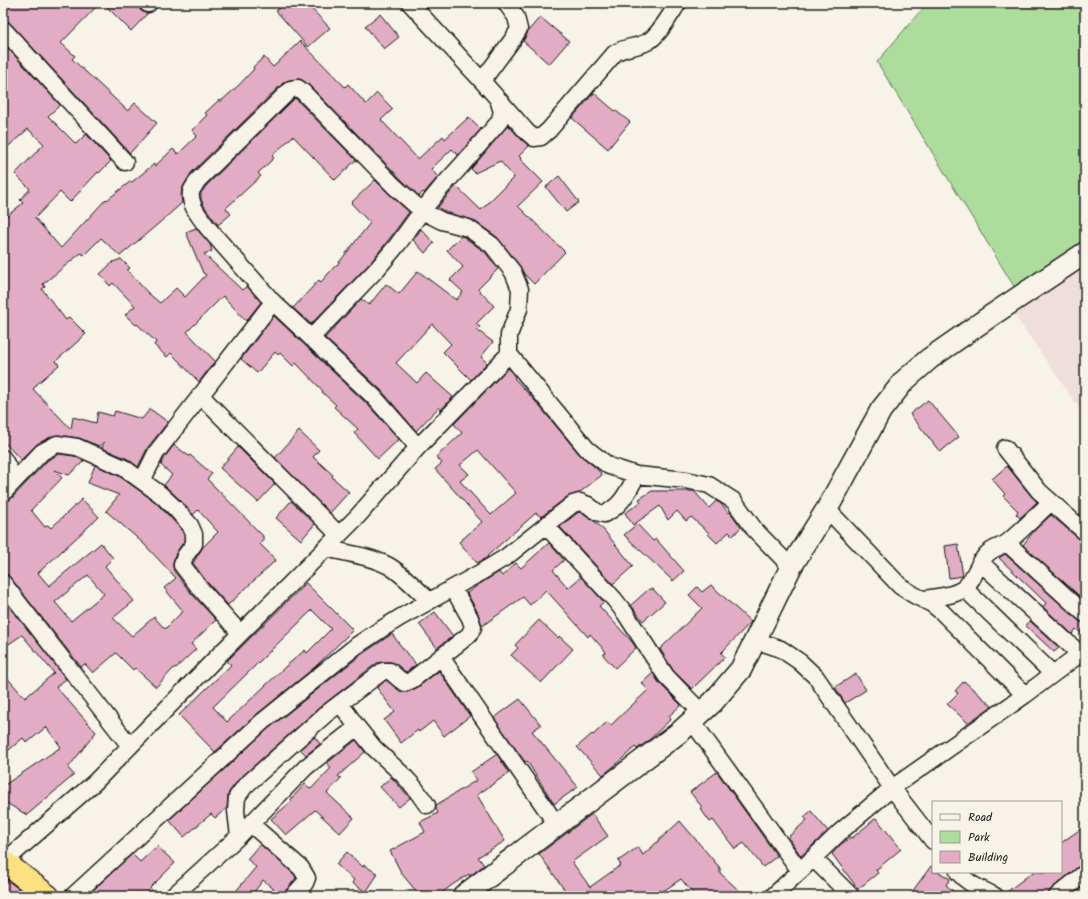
<svg xmlns="http://www.w3.org/2000/svg" width="1088" height="899" viewBox="0 0 1088 899" font-family="Kalam,sans-serif">
	<rect width="100%" height="100%" fill="#f7f3e8"/>
	<filter id="ink" filterUnits="userSpaceOnUse"><feTurbulence type="fractalNoise" baseFrequency=".025" numOctaves="2"/><feDisplacementMap in="SourceGraphic" scale="8" xChannelSelector="R" yChannelSelector="G"/><feConvolveMatrix kernelMatrix="1 2 1 2 8 2 1 2 1" color-interpolation-filters="sRGB"/></filter>
	<g filter="url(#ink)">
		<path fill="#f0dedd" d="M1085,266V416L1013,313Z"/>
		<path fill="#addc9c" stroke="#647c5c" d="M927,3H1085V242L1015,288L877,62Z"/>
		<path fill="#e1acc4" stroke="#1c1c1c" fill-rule="evenodd" d="M3,3H100L61,43L75,56L72,59L128,111L135,103L157,123L130,153L10,23L6,20H3Z
			M103,3H138V6L141,11L145,13H148L131,31Z
			M285,3H306L330,28L308,47L276,11Z
			M380,14L399,37L384,49L365,26Z
			M540,17L569,41L549,64L523,41L527,34L528,31Z
			M300,41L345,87L348,84L366,104L377,93L393,109L381,120L418,159L443,136L445,139L469,117L481,129L458,155L452,149L431,169L438,177L424,193L423,192L419,196L401,179L309,85L300,79L290,80L284,82L191,173L182,189L181,196L182,203L158,224L120,256L101,238L84,255L81,253L43,284L45,287L42,289L66,320L69,317L86,334L56,361L59,365L36,385V386L33,389L71,429L73,417L96,423L98,412L113,416L115,411L142,419L150,409L168,422L148,447L138,467L128,459L102,448L104,442L99,446L79,438L58,435L53,436L37,444L21,460L3,441V219L23,203L20,200L30,189L15,174L44,144L28,129L3,151V43L60,105L48,116L76,144L86,134L111,161L99,173L98,172L70,202L60,192L35,218L61,248L106,199L107,200L131,181L132,182L154,164L155,166L173,149L178,154L197,136L192,130L207,115L205,113L219,100L220,102L238,86L254,69L253,67L264,57L273,67Z
			M594,93L615,111H616L630,122L608,149L572,118Z
			M295,98L356,160L335,180L293,136L272,156L274,158L258,173L261,176L226,208L231,214L218,225L204,206L201,199V193L206,186Z
			M508,125L520,138L529,146L519,156L521,158L520,159L543,182L518,206L565,252L534,284L524,274L520,266L497,237L473,220L445,212L438,207L456,186L481,210L514,177L500,161L475,173L471,169Z
			M559,176L579,202L566,212L546,187Z
			M375,180L388,193L409,212L390,238L371,262L311,324L293,308L319,280L321,282L336,265H337L370,223L351,203Z
			M196,228L210,244L212,251L204,254L242,290L247,286L261,302L246,321L223,296L187,332L215,361L199,382L171,353L167,357L154,345L156,342L137,324L136,325L125,315L135,306L113,283L110,286L100,274L113,262L121,259L130,268L127,270L148,293L160,303L176,288L185,297L206,275L203,273L186,232Z
			M421,229L434,243L425,253L413,240Z
			M461,236L464,237L485,252L498,269L478,289L494,306L476,324L480,327L477,330L493,342L481,357L487,363L471,380L443,352L451,344L432,324L396,363L417,383L426,373L453,397L441,410L439,407L416,431L381,390L325,338L361,299L369,305L386,284L399,294L418,271L456,300L463,292L450,280L463,267L447,250Z
			M274,316L367,404L399,439L378,459L354,433L358,429L334,407L336,405L322,392L323,391L296,363L293,366L280,353L278,355L275,352L257,373L241,359Z
			M508,368L515,377L514,378L536,402L580,455L596,468L602,475L579,493L567,497L541,517L536,513L487,556L488,557L477,563L459,542L482,522L435,469L442,463L436,457L462,433L454,424ZM478,450L516,493L491,515L460,481L469,474L460,465Z
			M928,400L959,437L940,452L910,414Z
			M299,431L319,450L313,457L333,475L332,477L349,492L330,513L275,458Z
			M174,445L189,456L190,455L212,474L207,479L263,536V540L260,544L276,560L228,605L206,581L193,563L203,547L218,532L198,510L193,515L181,501L164,485L172,475L161,465L164,458Z
			M238,447L275,484L258,502L220,468Z
			M59,454L74,456L84,461L69,475L54,470L62,478L31,510L45,527L48,525L51,528L82,499L99,517L38,573L49,586L101,543L113,558L105,566L134,601L113,618L132,636L154,617L165,629L183,611L164,588L176,578L143,543L106,511L119,495L88,483L95,465L119,476L154,501L168,515L182,530L184,536V541L176,553L173,562V567L174,571L191,593L216,620L191,644L196,649L176,668L175,667L156,687L135,668L133,670L116,653L93,673L85,664L81,667L10,577L7,574H3V502H6L10,500L48,460ZM88,575L104,594L71,621L55,602Z
			M1007,466L1032,497L1037,502L1020,518L1016,514L1018,511L1003,496L1005,494L992,479Z
			M652,491H694L709,508L716,501L720,503L729,513L730,512L741,527L733,536L729,532L717,543L708,534L709,533L691,517L686,521L677,511L668,520L660,506L633,525L625,513L641,502L639,499Z
			M291,501L315,524L301,540L276,518Z
			M580,512L583,513L594,521L602,528L633,566L613,584L560,527L577,513Z
			M1051,515L1079,539L1085,541V601L1023,545L1034,531Z
			M637,524L653,541L656,539L684,571L673,581L624,535Z
			M549,543L564,560L553,570L568,588L581,577L604,602L599,606L633,643L636,648L615,668L603,655L606,652L590,634L588,637L546,590L530,605L523,597L482,626L478,613L467,593L478,585L499,572L502,576L516,563L521,568Z
			M958,544L963,576L949,578L945,546Z
			M1005,554L1079,621L1085,623V637L1076,629L1072,634L1043,607L1046,603L999,558Z
			M306,583L353,630L315,667L256,715L215,752L179,715L231,665L227,661ZM312,610L331,629L307,653L305,650L285,667L227,722L213,707Z
			M711,585L751,622L721,653L725,657L692,689L673,670L660,649L702,608L689,595L697,587L702,592Z
			M649,589H653L665,602L643,621L631,605Z
			M3,598L66,679L56,687L96,732L68,768L74,775L27,815L3,801V786L61,747L46,727L27,743L23,738L3,755V673L25,698L54,673L22,635L3,648Z
			M435,612L453,636L437,648L419,624Z
			M539,620L558,638L559,636L573,649L541,683L511,655L518,648L515,645Z
			M1030,621L1059,648L1054,652L1025,625Z
			M392,634L410,658L411,657L416,665L406,672L396,664L391,662H383L377,663L320,707L239,779L229,792L228,796L227,808L215,818L211,814L184,837L169,820L268,729L362,654Z
			M439,671L470,716L444,736L433,721L419,732L418,730L401,743L384,720L395,712L377,688L386,680L400,691L404,692H408L418,687Z
			M653,673L659,683L681,705L669,716L671,719L647,742L637,749L635,747L613,767L603,775L577,747L592,734L593,735L607,722L611,725L648,690L642,683Z
			M856,674L866,690L845,703L835,687Z
			M964,681L992,706L968,723L947,704L958,693L955,691Z
			M520,699L541,725L532,731L578,787L554,804L527,761L525,762L494,718Z
			M315,737L320,744L306,755L300,749Z
			M356,740L365,752L338,776L341,778L327,793L354,818L340,833L315,810L286,835L271,819L292,801L291,799L305,784L311,789L331,768L327,763Z
			M497,754L509,773L477,795L505,841L478,857L484,865L470,876L469,874L452,885L438,896H420L402,874L390,851L425,832L420,822L438,813L436,809V805L477,780L471,772Z
			M717,772L777,856L763,867L744,843L735,849L713,820L710,822L700,808L702,807L690,792Z
			M391,777L410,798L399,807L380,787Z
			M811,811L828,831L801,856L788,837L807,820L804,817Z
			M592,814L608,836L572,862L590,887L621,865L618,861L638,847L643,855L680,821L720,868V873L745,896H695L681,879L656,896H569L539,854Z
			M876,818L901,849L876,870L878,873L858,889L832,854L840,845L851,837L852,838Z
			M1085,826V864L1079,866L1051,889L1048,894L1045,896H1004V894L1033,872H1061V843Z
			M260,844L294,874L296,878L282,896L263,880L251,896H232L256,867L247,859Z
			M157,846L175,863L150,888L158,896H87L132,854L140,862Z
			M347,852L363,867L364,865L378,874L366,892L352,883L354,880L336,864Z
			M931,866L933,867V872H939L950,879L946,885L959,896H909Z
			M3,877L28,896H3Z"/>
		<g fill="none" stroke-linecap="round" stroke-linejoin="round">
			<g stroke="#1c1c1c" stroke-width="19">
				<path id="minor" d="M147,3L148,4
					M3,29L125,162
					M482,81L513,39L519,29L516,17L506,3
					M499,100L527,132L534,138L541,137L549,130L615,53C626,46 636,48 647,42C659,36 670,15 678,3
					M311,338L378,268L398,244L422,211L440,189L461,166L499,122L502,112L498,99L482,81L410,3
					M200,395L339,535
					M418,447L374,397L273,302L207,227C200,217 189,205 191,192C192,188 196,184 198,180L291,89L298,88L303,92L394,186L422,211L442,221L468,228L492,245L513,272L520,289L519,309L509,335V354L587,449L609,466L637,475L686,480L709,485L734,501L755,530L791,567
					M1005,448L1039,491L1085,532
					M3,458L15,480
					M142,481L156,453L273,302
					M3,493L42,452L57,444L77,447L124,468L160,494L175,508L190,525L194,534V544L185,556L182,565L199,587L240,633
					M827,509L900,586L914,595L932,604L942,612L1025,695
					M546,526L614,599L625,613L654,658L666,676L701,712
					M1007,543L1085,614
					M325,548C346,553 370,556 389,566C404,575 417,589 429,601
					M980,562L1080,654
					M3,583L130,746
					M964,588L1053,674
					M922,599C935,597 952,597 963,589C974,581 977,564 987,554C994,547 1002,547 1008,542C1023,529 1037,515 1051,502
					M755,640L781,649L800,662L816,677L892,788L933,841
					M441,657L557,825
					M340,703L357,727L374,748L403,775L414,787L427,805
					M692,721L800,871
					M251,824L301,868L307,878L305,883L293,896
					M239,836L236,811L237,797L245,786L326,714L383,671H390L399,679L405,683L412,680L469,635L473,627L470,618L453,588
					M813,858L851,896
					M4,862L95,782L220,654L357,517L418,447L509,354
					M958,872C969,885 980,888 995,896
					M73,896L262,722L356,646L380,630L401,617L478,574L506,557L573,504L580,502L588,505L597,512L604,514C622,506 628,491 637,475
					M173,896L239,836L306,767L357,727
					M773,896L800,871L840,832L892,788L1025,695L1085,650
					M1057,896L1085,873"/>
			</g>
			<g stroke="#1c1c1c" stroke-width="24">
				<path id="tertiary" d="M463,896L681,731L713,702L741,669L791,567L827,509L881,410L904,381L929,359L992,315L1085,253"/>
			</g>
			<g stroke="#1c1c1c" stroke-width="25">
				<path id="trunk" d="M3,861L48,896"/>
			</g>
			<use href="#minor" stroke="#f7f3e8" stroke-width="16"/>
			<use href="#tertiary" stroke="#f7f3e8" stroke-width="21"/>
			<use href="#trunk" stroke="#fde080" stroke-width="22"/>
		</g>
	</g>
	<rect width="1088" height="899" fill="none" stroke="#f7f3e8" stroke-width="16"/>
	<rect x="8" y="8" width="1072" height="883" fill="none" stroke="#1c1c1c" stroke-width="1.5" filter="url(#ink)"/>
	<rect x="932" y="801" width="130" height="72" fill="#f7f3e8" stroke="#9f9d96"/>
	<rect x="940" y="814" width="20" height="6" fill="#f7f3e8" stroke="#9f9d96"/>
	<text x="968" y="821" font-size="12" fill="#1c1c1c">Road</text>
	<rect x="940" y="831" width="20" height="12" fill="#addc9c" stroke="#9f9d96"/>
	<text x="968" y="841" font-size="12" fill="#1c1c1c">Park</text>
	<rect x="940" y="851" width="20" height="12" fill="#e1acc4" stroke="#9f9d96"/>
	<text x="968" y="861" font-size="12" fill="#1c1c1c">Building</text>
</svg>
